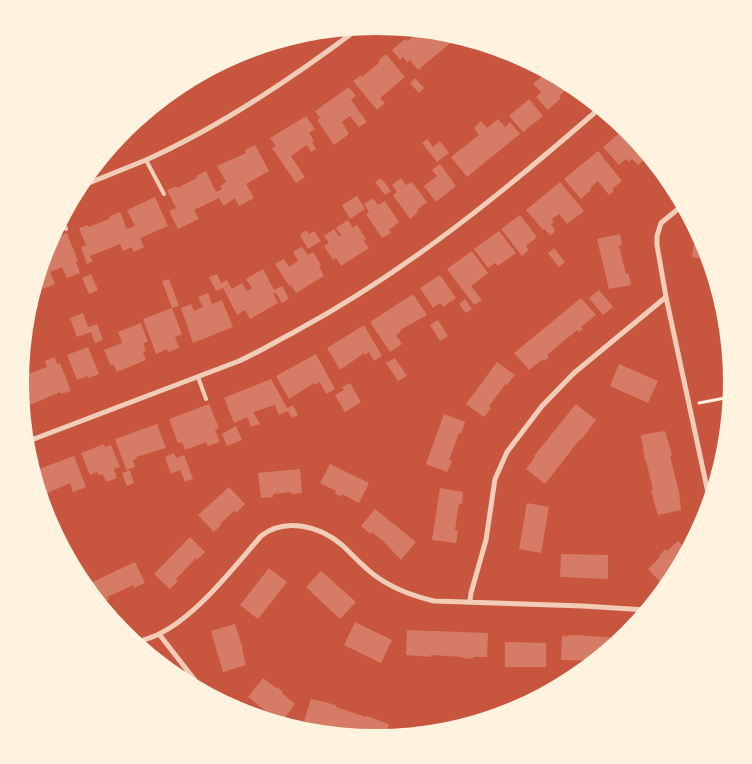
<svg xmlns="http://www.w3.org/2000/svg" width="752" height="764" viewBox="0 0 752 764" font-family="Raleway,sans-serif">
	<rect width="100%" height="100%" fill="#c8553d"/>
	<path fill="#d67c66" d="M421,30L447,33L453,41L418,70L410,60L407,62L403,57L400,60L392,50L405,39L408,41Z
		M246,51L248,54L239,60L236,55Z
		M386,54L405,77L380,98L385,103L377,110L353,81L361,75L362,77L379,63V60Z
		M220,63L224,69L197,85L193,78Z
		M547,72L560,79L568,88L559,96L561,98L548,110L536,97L541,92L533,84Z
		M415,78L424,88L419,93L410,83Z
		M190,80L194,87L187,91L183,84Z
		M177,87L180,94L161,101H160Z
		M349,87L356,96L351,100L367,122L359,127L350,116L342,122L349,134L334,145L317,120L320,118L315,111Z
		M529,99L543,116L523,132L509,116Z
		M306,116L315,129L309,133L314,141L312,142L316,149L311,152L307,145L291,156L305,177L296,183L272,148L276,146L270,138Z
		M498,119L505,127L510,122L520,134L467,177L451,157L479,135L474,128L481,121L487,128Z
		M625,128L643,149L639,152L645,159L638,165L632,159L629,162L626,159L619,165L603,147Z
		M427,139L433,147L440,141L449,153L437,162L422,143Z
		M255,145L269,171L246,184L254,198L239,206L235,198L224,206L219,198L194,210L199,219L178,229L169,211L176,208L167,190L176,186L177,188L197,178L196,176L206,171L216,192L222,189L220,186L226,182L217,166L244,154L246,153L245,150Z
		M598,151L622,181L612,189L614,191L609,195L598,181L590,188L591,190L581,199L564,179Z
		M440,164L456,186L436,202L424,186L437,176L432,170Z
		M381,178L391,191L385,195L375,182Z
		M401,178L406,185L412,182L427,202L417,210L418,212L410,219L393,195L397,192L392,185Z
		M560,182L584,211L567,224L559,214L552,219L554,222L551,224L555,230L553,234L550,235L544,229L543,230L526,210Z
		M357,196L365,209L350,219L342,205Z
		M155,197L168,226L140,238L144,247L133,252L132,247L123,251L120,244L90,256L93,261L87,264L81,247L86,245L79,228L88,225L89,227L109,219L110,218V216L120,212L127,229L135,226L127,210Z
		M373,198L378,205L385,201L399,222L389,230L391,233L382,238L366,214L369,212L364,204Z
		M520,215L537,237L526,246L529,250L522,256L501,229Z
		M348,220L353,228L357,225L366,239L363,240L369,248L341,266L336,258L333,260L324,246L329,243L324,236L334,229L339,236L341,235L336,228Z
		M696,229L705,246L709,259L692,257Z
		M306,230L309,234L314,231L321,241L308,249L300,235Z
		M499,231L516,253L498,266L495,263L488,268L474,249Z
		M67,233L78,261L76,262L80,273L67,278L62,267L50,272L55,284L43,289L38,276L47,246L49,243L58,239L57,237Z
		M620,234L622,245L619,246L626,274L628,273L631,285L609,289L597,239Z
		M302,247L308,255L313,252L321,265L319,266L324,276L296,293L291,285L289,286L275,264L284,259L289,267L298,261L293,252Z
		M554,248L565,262L559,267L548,253Z
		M472,251L488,273L471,286L482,300L474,305L447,269Z
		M263,269L274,290L282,286L289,299L282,303L276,293H275L273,294L278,303L250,319L245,310L237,315L223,288L216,291L209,277L217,274L221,283L227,280L232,289L242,283L247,291L252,288L246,279Z
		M91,274L98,290L89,294L82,278Z
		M440,275L456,298L443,307L440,303L433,308L420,288Z
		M169,279L179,306L172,308L182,334L175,337L179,348L168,352L167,349L156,354L143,319L172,308L162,281Z
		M599,290L613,307L603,315L589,298Z
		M208,293L212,304L222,300L233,327L193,343L181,308L191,304L194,311L203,307L198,297Z
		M413,294L427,315L400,330L401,332L396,335L402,344L390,352L370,322Z
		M581,298L596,315L581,327L583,329L579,332L577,330L547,355L549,357L544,361L543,359L529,370L514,353Z
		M465,299L472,309L466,313L459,304Z
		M83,313L88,327L97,324L103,340L95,343L91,332L77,337L70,318Z
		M438,320L448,336L440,341L430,325Z
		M141,323L148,342L143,343L146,351L143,352L146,360L117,372L113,364L110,365L104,350L122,343L118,332Z
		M364,325L382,356L374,361L369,352L365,355L364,353L340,370L327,348Z
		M88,347L99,374L89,378L88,376L77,380L67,355Z
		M316,354L335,389L326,394L320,382L315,385L314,383L289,399L276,376Z
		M55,357L57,364L60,363L71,391L61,394L60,392L23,408L21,392L24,391L20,377L47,367L45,361Z
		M395,358L407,376L398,381L386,363Z
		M497,362L515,375L507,385L506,384L504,386L489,406L491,408L484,417L466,404Z
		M619,364L658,381L648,403L610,386Z
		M271,379L287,408L293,405L298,415L292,418L288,411L279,415L275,405L253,412L260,424L251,427L247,417L234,423L224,398Z
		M350,383L361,402L345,412L335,395L344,390L342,387Z
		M209,404L219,428L215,430L220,442L208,446L206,442L185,450L182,442L178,443L169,419Z
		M576,404L596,420L581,440L580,439L545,484L526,469L535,457L534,456Z
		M444,414L465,422L461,434L459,433L449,460L452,461L447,472L426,464Z
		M157,424L166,448L136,457L137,459L133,460L135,467L126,470L115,439Z
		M236,426L242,440L227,446L222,434Z
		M665,431L672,455L670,456L679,492L681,510L658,515L651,491L653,490L646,460L645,461L641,435Z
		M104,444L105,447L111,445L120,467L114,469L117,478L106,482L103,474L99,475L97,472L90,475L81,453Z
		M174,453L176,458L184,455L193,479L185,482L180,470L171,474L165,457Z
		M74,456L86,487L73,492L70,483L43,495L34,471Z
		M330,464L369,483L359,503L342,494L341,497L338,495L335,494L336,491L320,483Z
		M300,469L302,493L291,494V492L273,494V497L261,498L258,473Z
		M130,470L134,483L127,486L122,473Z
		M229,487L245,504L236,513L234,511L220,524L221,525L214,532L198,515Z
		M440,488L463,492L462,504L459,503L457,517L455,530L458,531L456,543L432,540Z
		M527,503L549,507L541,553L519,549Z
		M375,509L416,542L401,560L383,541L372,532L370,534L361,526Z
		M190,537L205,552L197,560L196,558L178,577L176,579L178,581L170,589L154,574Z
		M678,541L687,551L672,580L665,587L648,569L660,557L659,556L665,549L667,551Z
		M561,554L608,555V579L560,577Z
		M135,562L145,583L134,588L133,585L131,586L107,597L109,600L100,604L94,597L88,584Z
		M269,568L287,582L258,619L240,605Z
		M321,571L356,602L340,619L306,587Z
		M355,622L392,640L381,663L344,645Z
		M235,624L243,649H242L246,665L223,672L211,631Z
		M407,630L488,633L487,657H473V659L463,658V657L431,655V657L406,655Z
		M576,635L617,638V637H624L594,661L561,660L562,636Z
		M505,642L546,643V667H505Z
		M263,678L276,688L277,687L283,692L282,693L295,704L281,723L248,697Z
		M311,699L336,705V707L366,717L367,716L389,724L385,737L376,738L347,735L329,729L328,731L322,729L318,728L319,726L304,721Z"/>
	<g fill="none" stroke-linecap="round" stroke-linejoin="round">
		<path stroke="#fff3e0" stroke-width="3" d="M699,403L730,397"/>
		<path stroke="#f1ccb7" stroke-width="4" d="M146,160L164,194
			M62,219L66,229
			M198,377L206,399"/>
		<path stroke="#f1ccb7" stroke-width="5" d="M79,187C101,178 124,169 146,160C220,127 294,77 359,28
			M683,205L661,223L657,236V245L666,297L710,502
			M26,442L239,361C259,352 277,341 296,331C407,271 505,191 600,108
			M470,601L471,593L486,540L495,479L507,452L542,406L574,373L666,297
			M159,634L204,692
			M135,643C143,640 150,638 157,635C196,617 233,568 261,536C285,517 320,526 342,545C354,556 364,568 377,577C394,589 413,596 434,601L583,606L647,610"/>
	</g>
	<path d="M0 0H752V764H0ZM29 382a347 347 0 1 1 694 0a347 347 0 1 1-694 0Z" fill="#fff3e0" fill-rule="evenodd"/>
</svg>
